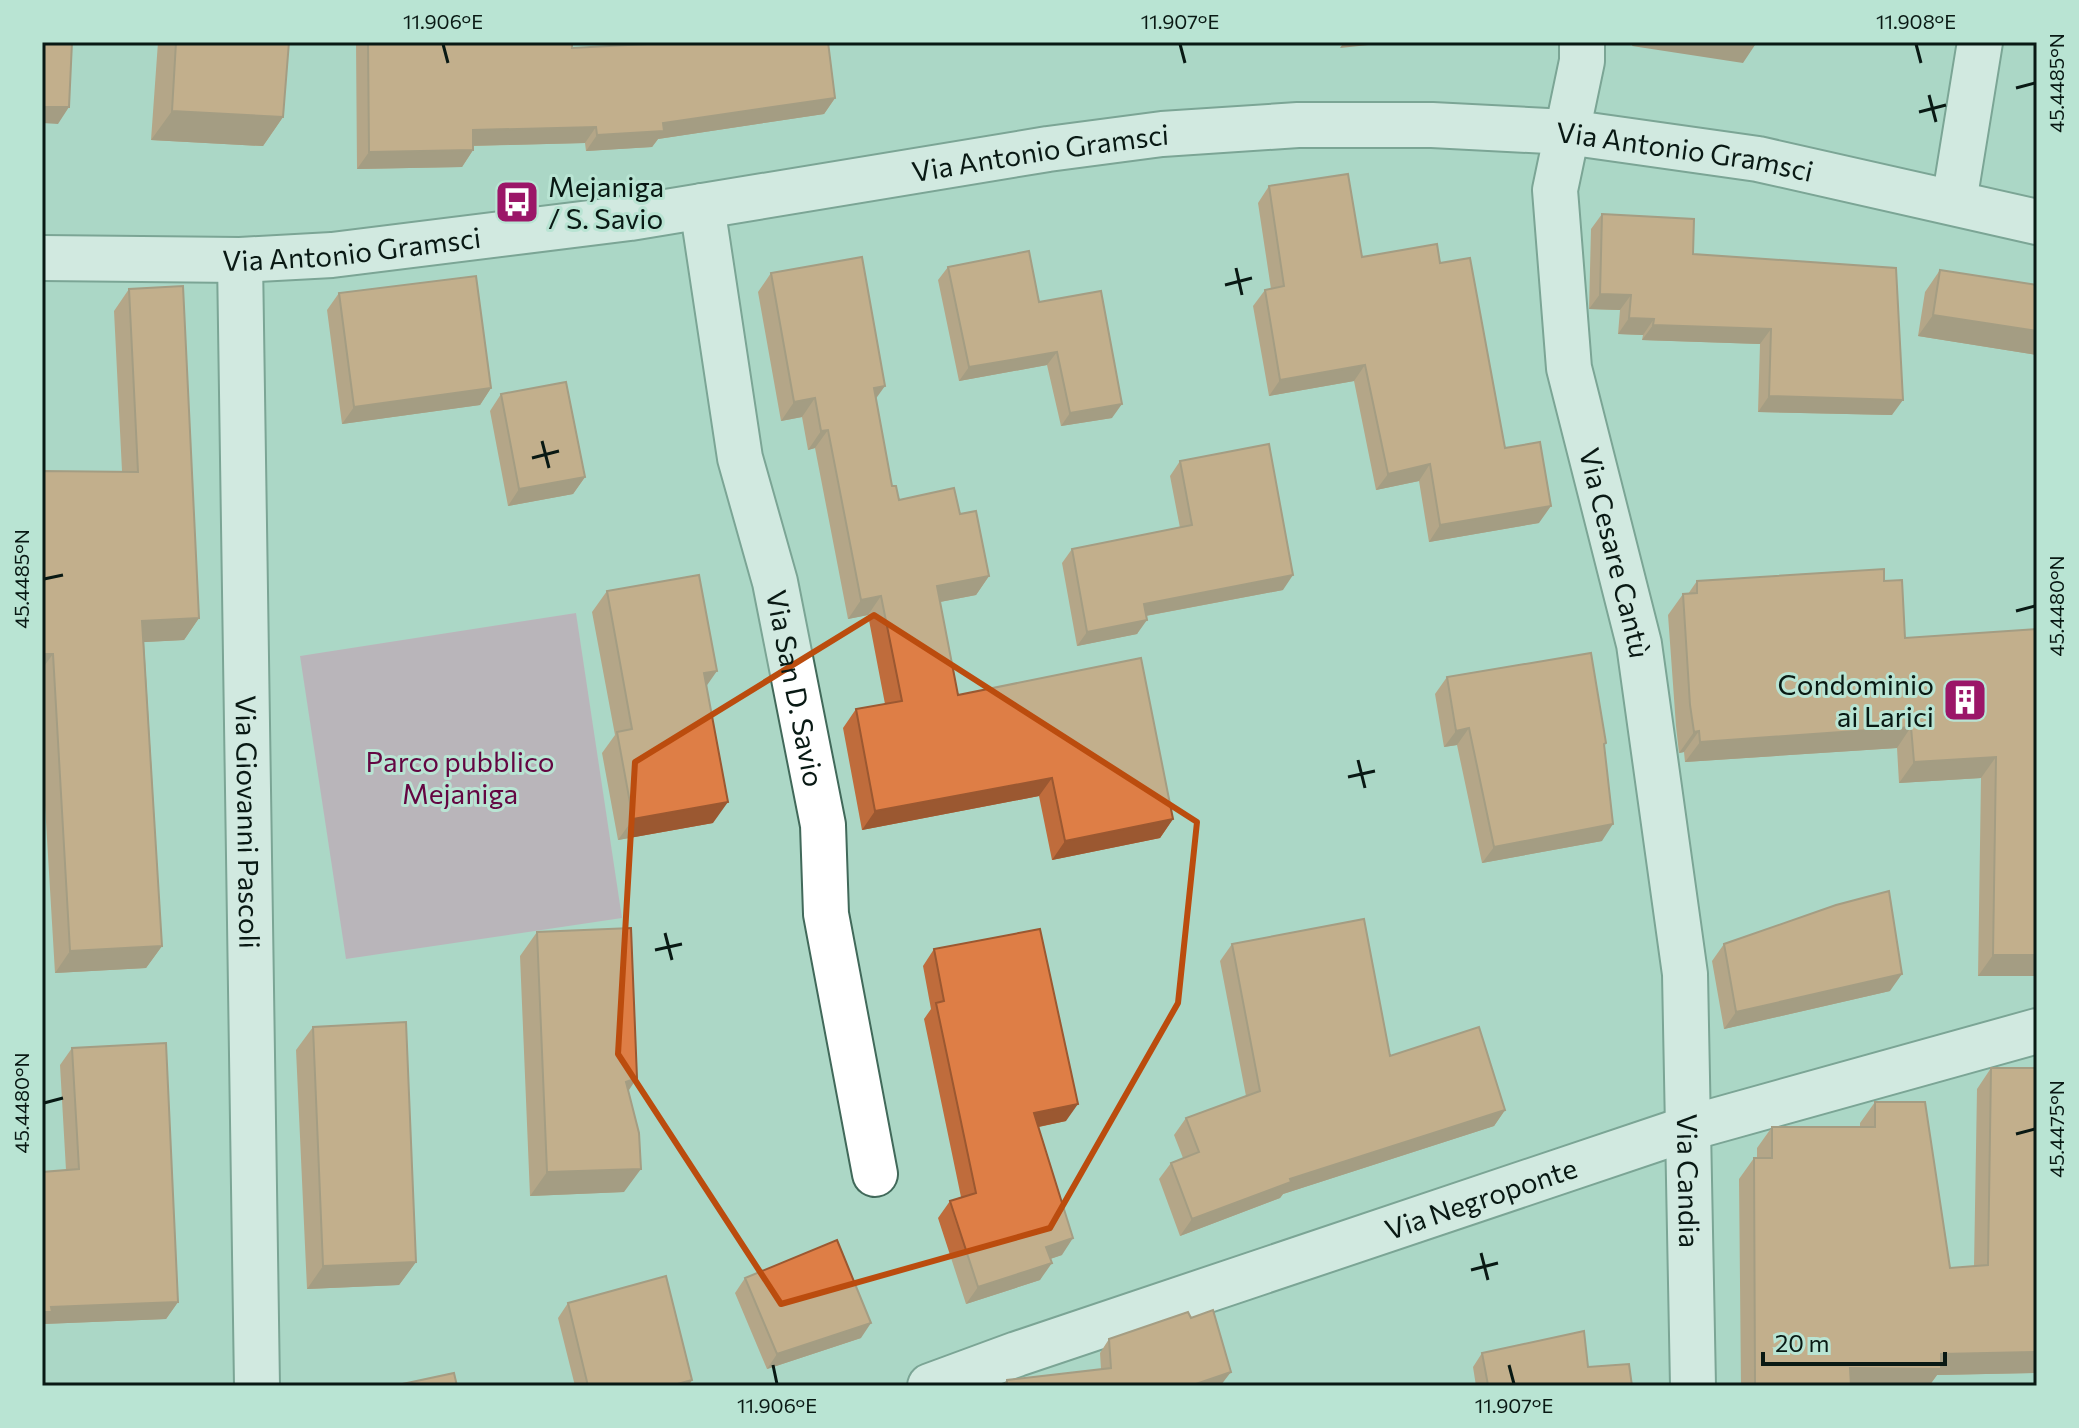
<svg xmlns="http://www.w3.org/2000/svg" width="2079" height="1428" viewBox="0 0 2079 1428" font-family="Commissioner,sans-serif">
	<rect width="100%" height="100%" fill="#acd7c6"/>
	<path fill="#cb8dab" d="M576,613L622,918L346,959L300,656Z"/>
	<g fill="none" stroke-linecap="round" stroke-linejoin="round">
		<g stroke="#41695a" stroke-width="48">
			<g id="street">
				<path id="s1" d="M1582,42V61L1555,190L1569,368L1639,644L1685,974L1693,1386"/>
				<path d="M1954,202L1980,42"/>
				<path id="s2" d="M702,206L740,458L775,582L823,825L826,914L875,1174"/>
				<path id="s3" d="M240,260L257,1386"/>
				<path id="s4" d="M930,1386L1017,1354L1689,1128L2037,1031"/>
			</g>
		</g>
		<g stroke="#41695a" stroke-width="48">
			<g id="secondary">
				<path id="s5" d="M42,258L240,260L332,255L630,218L1048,149L1162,134L1298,125H1432L1567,132L1758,159L2037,222"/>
			</g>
		</g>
		<use href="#street" stroke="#fff" stroke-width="44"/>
		<use href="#secondary" stroke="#fff" stroke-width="44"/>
	</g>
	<path fill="#bf6c3c" d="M158,42H289L283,117L263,146L151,140Z
		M356,42H572V48L835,98L824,114L658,139L652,147L586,151L585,143L473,146V150L462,167L357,169Z
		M1269,186L1362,257L1440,263L1505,448L1539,523L1429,542L1419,481L1376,490L1354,381L1269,396L1253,306L1265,290L1271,289L1258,203Z
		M1602,214L1693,254L1892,415L1758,412L1760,344L1642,340L1643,335L1618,334L1620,310L1589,309L1591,229Z
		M948,267L1039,302L1112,418L1061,426L1047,365L959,381L938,280Z
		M1940,270L2037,285V355L1918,336L1925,292Z
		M771,273L876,399L892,486L899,500L960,514L989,576L976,595L940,602L958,695L1173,819L1160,838L1052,860L1039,796L862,830L843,728L856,709L885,704L868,615L848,619L815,448L808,450L802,417L781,421L758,292Z
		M129,289L199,618L184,640L144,642L162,946L146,968L55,973L42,755V471H122L114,311Z
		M339,293L491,388L480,405L342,424L327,310Z
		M501,394L585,477L573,494L508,506L490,411Z
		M1180,461L1283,590L1146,616L1137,634L1077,646L1062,563L1072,549L1180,528L1170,476Z
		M1697,581H1884L1905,638L2037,629V976H1978L1981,778L1899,783L1897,748L1685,762L1684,752L1679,753L1676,726L1668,615L1683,594H1688Z
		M607,591L706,686L713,823L618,840L602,753L615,735L592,612Z
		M1447,677L1604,747L1602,841L1482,863L1457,745L1444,747L1435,694Z
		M537,932L629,1090L624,1192L530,1196L520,956Z
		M1232,944L1390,1056L1505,1110L1494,1126L1283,1194L1280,1198L1180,1236L1159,1179L1171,1163L1183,1158L1174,1135L1186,1118L1246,1096L1220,961Z
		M1724,944L1890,991L1724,1029L1712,961Z
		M934,949L1066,1121L1039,1127L1062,1255L1050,1259L1040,1280L966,1304L938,1218L950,1201L961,1197L924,1019L931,1009L923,966Z
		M313,1027L416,1262L399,1285L307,1289L296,1050Z
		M72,1048L178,1302L166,1319L43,1324L66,1170L60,1065Z
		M1991,1068L2037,1373L1937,1375L1929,1386H1741L1739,1179L1754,1158H1757V1148L1772,1127H1860V1123L1875,1102L1950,1268L1974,1266L1977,1089Z
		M745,1278L861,1338L767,1369L735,1293Z
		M568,1303L692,1380L688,1386H575L558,1318Z
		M1109,1339L1221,1385L1002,1386L1007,1380L1101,1369L1100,1353Z
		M1482,1353L1588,1367L1632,1386H1476L1473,1367Z"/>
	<path fill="#9b5831" d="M1344,42H1397L1340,48Z
		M1634,42H1757L1743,63L1632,46Z
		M835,98L824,114L658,139L652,147L586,151L597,135L663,123Z
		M42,107H69L58,124L42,123Z
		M172,111L283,117L263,146L151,140Z
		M596,127L585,143L462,146L473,130Z
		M473,150L462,167L357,169L369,152Z
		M1600,294L1631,295L1620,310L1589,309Z
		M1933,315L2037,331V355L1918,336Z
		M1629,318L1654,319L1643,335L1618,334Z
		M1653,325L1771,329L1760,344L1642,340Z
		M1057,352L1047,365L959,381L969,367Z
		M1365,365L1354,381L1269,396L1280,380Z
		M885,386L872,404L874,388Z
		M491,388L480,405L342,424L354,407Z
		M1769,396L1903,400L1892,415L1758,412Z
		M815,398L802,417L781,421L794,402Z
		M1122,404L1112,418L1061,426L1070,413Z
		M828,430L815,448L808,450L821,431Z
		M1430,464L1419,481L1376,490L1388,474Z
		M585,477L573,494L508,506L519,489Z
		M1551,506L1539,523L1429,542L1440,525Z
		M1293,575L1283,590L1134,618L1144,604Z
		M989,576L976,595L924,605L937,586Z
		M881,596L868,615L848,619L861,600Z
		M199,618L184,640L127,643L142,621Z
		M1147,620L1137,634L1077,646L1087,632Z
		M42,654H53L42,669Z
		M717,671L703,691L704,673Z
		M1911,727L1897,748L1685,762L1700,742Z
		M1469,728L1457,745L1444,747L1456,731Z
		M1699,731L1684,752L1679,753L1694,732Z
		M1996,757L1981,778L1899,783L1914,762Z
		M1052,778L1039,796L862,830L875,811Z
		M728,802L713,823L618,840L633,819Z
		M1173,819L1160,838L1052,860L1065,841Z
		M1613,824L1602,841L1482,863L1494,847Z
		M162,946L146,968L55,973L70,951Z
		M1993,955H2037V976H1978Z
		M1902,974L1890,991L1724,1029L1736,1012Z
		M637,1078L621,1102L626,1082Z
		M1078,1104L1066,1121L1023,1130L1034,1113Z
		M1505,1110L1494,1126L1283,1194L1280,1198L1180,1236L1192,1219L1290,1179Z
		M641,1169L624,1192L530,1196L547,1172Z
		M1073,1238L1062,1255L1035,1264L1046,1247Z
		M416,1262L399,1285L307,1289L323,1266Z
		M1052,1263L1040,1280L966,1304L978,1287Z
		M178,1302L166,1319L43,1324L42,1325V1312L51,1307Z
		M871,1323L861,1338L767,1369L777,1354Z
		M2037,1352V1373L1937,1375L1929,1386H1838L1850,1368L1941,1354Z
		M1231,1372L1221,1385L1190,1386Z
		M692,1380L688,1386H670Z"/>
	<path fill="#de7e46" stroke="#9b5831" stroke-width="2" d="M42,42H72L69,107H42Z
		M176,42H289L283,117L172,111Z
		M368,42H572V48L685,42H828L835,98L663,123L664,131L597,135L596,127L473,130V150L369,152Z
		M1348,174L1362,257L1437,244L1440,263L1470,258L1505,448L1540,442L1551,506L1440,525L1430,464L1388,474L1365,365L1280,380L1265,290L1284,286L1269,186Z
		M1602,214L1694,219L1693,254L1896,268L1903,400L1769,396L1771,329L1653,325L1654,319L1629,318L1631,295L1600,294Z
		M1029,251L1039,302L1101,291L1122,404L1070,413L1057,352L969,367L948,267Z
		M862,257L885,386L874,388L892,486H896L899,500L954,488L960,514L976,511L989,576L937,586L958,695L1141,658L1173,819L1065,841L1052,778L875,811L856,709L902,701L881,596L861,600L828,430L821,431L815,398L794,402L771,273Z
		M1940,270L2037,285V331L1933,315Z
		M476,276L491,388L354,407L339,293Z
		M183,286L199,618L142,621L162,946L70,951L53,654H42V471L138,472L129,289Z
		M566,382L585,477L519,489L501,394Z
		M1269,444L1293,575L1144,604L1147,620L1087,632L1072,549L1192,525L1180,461Z
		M1884,569V581L1902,580L1905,638L2037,629V955H1993L1996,757L1914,762L1911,727L1700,742L1699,731L1694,732L1690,705L1683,594L1697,593V581Z
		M699,575L717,671L704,673L728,802L633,819L617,732L632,729L607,591Z
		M1591,653L1606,743L1604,744L1613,824L1494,847L1469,728L1456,731L1447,677Z
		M1889,891L1902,974L1736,1012L1724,944L1836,905Z
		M1364,919L1390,1056L1479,1027L1505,1110L1290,1179L1291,1182L1192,1219L1171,1163L1199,1152L1186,1118L1260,1091L1232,944Z
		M631,928L637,1078L626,1082L639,1133L641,1169L547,1172L537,932Z
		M1040,929L1078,1104L1034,1113L1073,1238L1046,1247L1052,1263L978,1287L950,1201L976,1193L936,1003L944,1001L934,949Z
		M406,1022L416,1262L323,1266L313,1027Z
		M166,1043L178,1302L51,1307L52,1312H42V1172L79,1169L72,1048Z
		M1991,1068H2037V1352L1941,1354V1369L1850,1368L1851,1386H1755L1754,1158H1772V1127H1875V1102H1925L1950,1268L1988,1265Z
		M837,1240L871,1323L777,1354L745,1278Z
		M666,1276L692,1380L670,1386H588L568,1303Z
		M1213,1310L1231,1372L1190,1386H1007V1380L1111,1368L1109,1339L1188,1312L1191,1318Z
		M1584,1331L1588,1367L1629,1364L1632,1386H1482L1488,1385L1482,1353Z
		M454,1373L457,1386H393Z"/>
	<path d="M0 0H2079V1428H0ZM874,615L1197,822L1178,1003L1050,1228L781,1304L618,1054L635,762Z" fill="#acd7c6" fill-opacity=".55" fill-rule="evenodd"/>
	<path fill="none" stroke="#bb4c0e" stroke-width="6" stroke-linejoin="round" d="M874,615L1197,822L1178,1003L1050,1228L781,1304L618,1054L635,762Z"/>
	<path fill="none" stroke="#091914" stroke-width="3" d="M443,44L448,63M1180,44L1185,63M1916,44L1921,63M2016,88L2035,83M1929,95L1936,122M1919,112L1946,105M1236,268L1242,295M1225,285L1252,278M542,441L549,468M532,458L559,451M44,579L63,575M2016,611L2035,606M1358,760L1365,788M1348,777L1375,771M665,933L672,960M655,950L682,944M44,1103L63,1098M2016,1134L2035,1129M1481,1253L1488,1280M1471,1270L1498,1263M773,1365L777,1384M1509,1365L1514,1384"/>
	<defs>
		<g id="bus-square" transform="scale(2.3)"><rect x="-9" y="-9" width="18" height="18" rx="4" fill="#9b1668" stroke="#b9e4d3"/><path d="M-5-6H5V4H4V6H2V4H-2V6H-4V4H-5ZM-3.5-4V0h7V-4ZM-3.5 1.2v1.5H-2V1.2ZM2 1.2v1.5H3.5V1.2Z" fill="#fff"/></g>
		<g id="building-square" transform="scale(2.3)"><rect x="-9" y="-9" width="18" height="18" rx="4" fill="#9b1668" stroke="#b9e4d3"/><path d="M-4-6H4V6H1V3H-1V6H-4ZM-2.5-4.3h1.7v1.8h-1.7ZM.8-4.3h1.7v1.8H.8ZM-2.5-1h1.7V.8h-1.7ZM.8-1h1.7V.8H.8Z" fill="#fff"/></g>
	</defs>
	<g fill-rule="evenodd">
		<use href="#bus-square" x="517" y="202"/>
		<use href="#building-square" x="1965" y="700"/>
	</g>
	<g text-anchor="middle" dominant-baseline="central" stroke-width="6" stroke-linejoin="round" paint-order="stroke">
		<g font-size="28" fill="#091914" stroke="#b9e4d3">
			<text stroke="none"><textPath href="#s5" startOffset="1654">Via Antonio Gramsci</textPath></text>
			<text stroke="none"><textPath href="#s5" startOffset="1006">Via Antonio Gramsci</textPath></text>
			<text stroke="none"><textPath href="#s5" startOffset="310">Via Antonio Gramsci</textPath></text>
			<text stroke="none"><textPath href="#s1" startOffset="520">Via Cesare Cantù</textPath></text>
			<text stroke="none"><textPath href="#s2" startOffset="492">Via San D. Savio</textPath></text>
			<text stroke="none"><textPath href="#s3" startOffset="562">Via Giovanni Pascoli</textPath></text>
			<text stroke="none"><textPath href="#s1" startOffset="1154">Via Candia</textPath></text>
			<text stroke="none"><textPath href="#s4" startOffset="582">Via Negroponte</textPath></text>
		</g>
		<g font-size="28" fill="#091914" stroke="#b9e4d3" text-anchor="start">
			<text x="548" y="186">Mejaniga<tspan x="548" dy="32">/ S. Savio</tspan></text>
			<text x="1934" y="684" text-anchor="end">Condominio<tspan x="1934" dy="32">ai Larici</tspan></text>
		</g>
		<g font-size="28" fill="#640642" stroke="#b9e4d3">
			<text x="460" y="761">Parco pubblico<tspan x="460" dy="32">Mejaniga</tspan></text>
		</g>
	</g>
	<rect width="2079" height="1428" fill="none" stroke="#b9e4d3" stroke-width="88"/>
	<path d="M1763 1352v12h182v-12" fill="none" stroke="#091914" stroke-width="4"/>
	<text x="1775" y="1352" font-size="24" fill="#091914" stroke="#b9e4d3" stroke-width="6" paint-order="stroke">20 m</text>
	<rect x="44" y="44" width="1991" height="1340" fill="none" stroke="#091914" stroke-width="3"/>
	<g font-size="20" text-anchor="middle" fill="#091914">
		<text x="443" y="29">11.906°E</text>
		<text x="1180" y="29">11.907°E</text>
		<text x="1916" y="29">11.908°E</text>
		<text transform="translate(2057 83) rotate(-90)" y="7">45.4485°N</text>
		<text transform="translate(22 579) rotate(-90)" y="7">45.4485°N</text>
		<text transform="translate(2057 606) rotate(-90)" y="7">45.4480°N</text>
		<text transform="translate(22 1103) rotate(-90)" y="7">45.4480°N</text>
		<text transform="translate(2057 1129) rotate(-90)" y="7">45.4475°N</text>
		<text x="777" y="1413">11.906°E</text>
		<text x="1514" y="1413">11.907°E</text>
	</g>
</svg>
